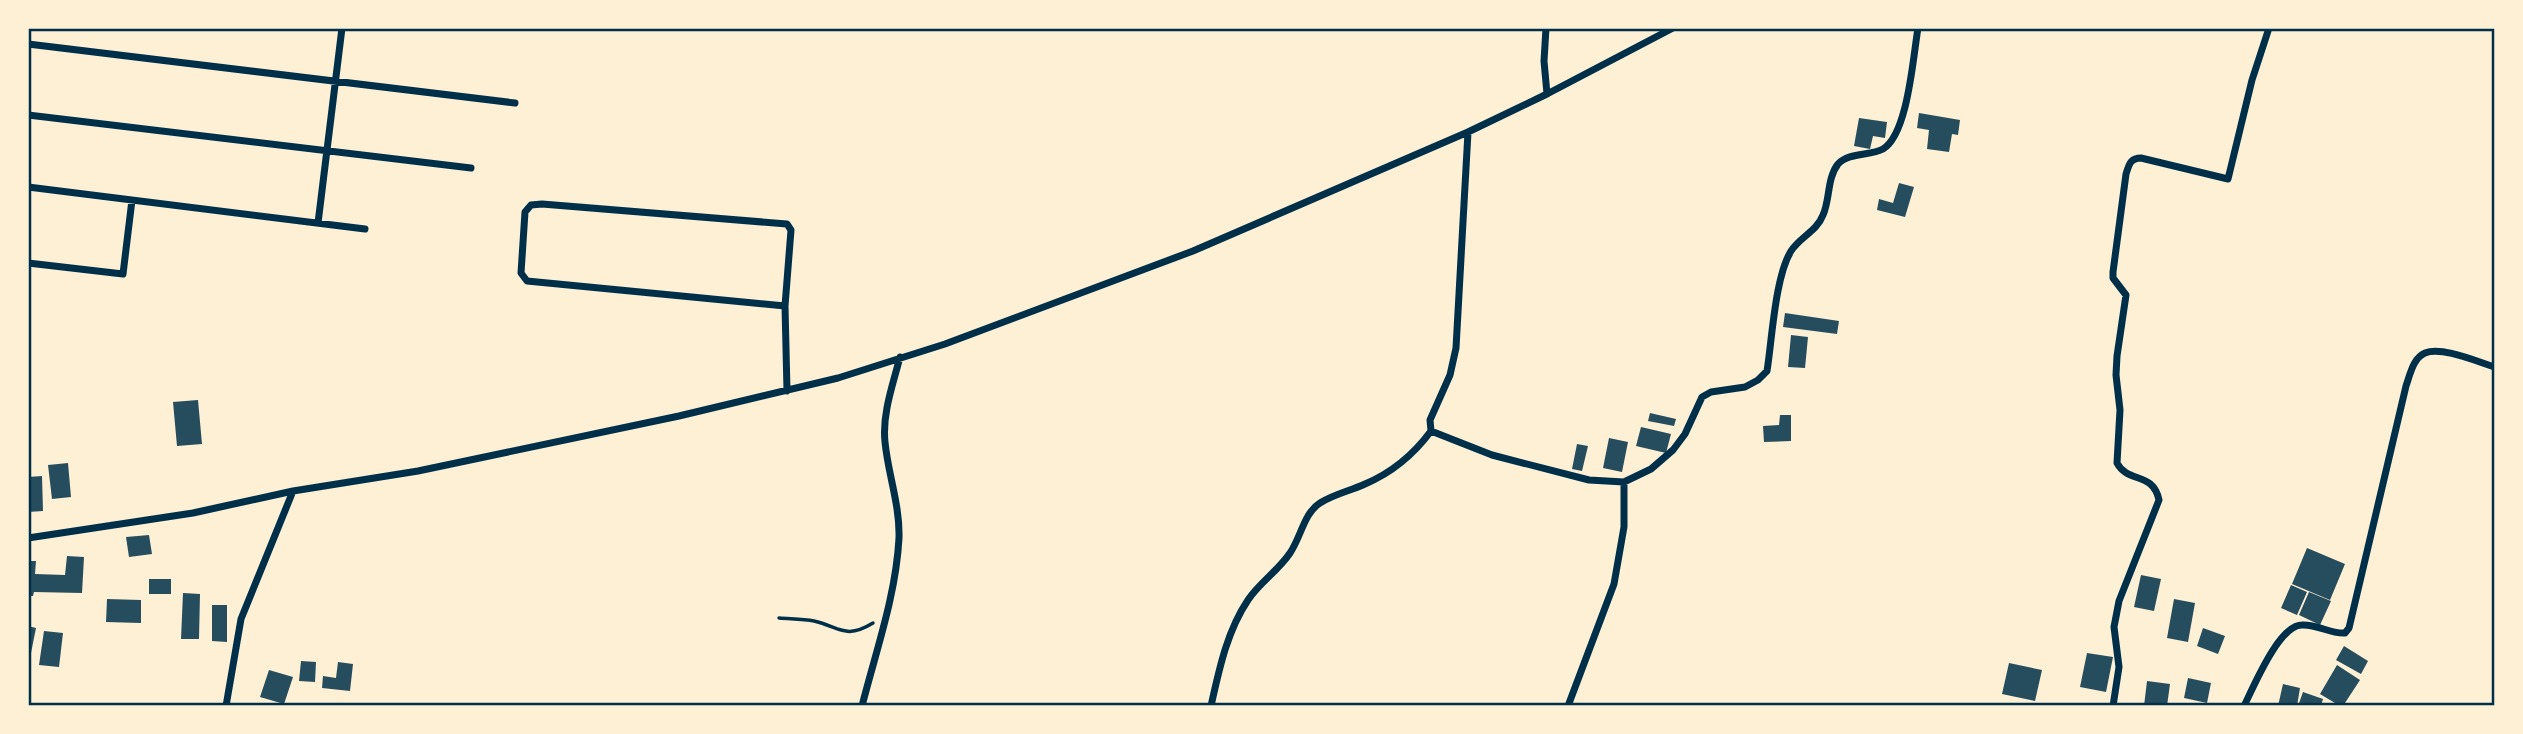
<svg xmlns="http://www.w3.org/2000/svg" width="2523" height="734" viewBox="0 0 2523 734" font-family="Montserrat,sans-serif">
	<rect width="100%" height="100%" fill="#fdf0d5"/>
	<path fill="#264d5e" d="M1919,113L1960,120L1958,135L1952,134L1949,152L1927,149L1929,130L1917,128Z
		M1859,118L1887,122L1885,138L1873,136L1870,149L1854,146Z
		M1899,183L1914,187L1905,217L1877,210L1879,199L1893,203Z
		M1785,313L1839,321L1837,334L1783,327Z
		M1791,335L1808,337L1805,368L1788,367Z
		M198,400L202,444L177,446L173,402Z
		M1650,413L1676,419L1674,426L1648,421Z
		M1780,415H1791V441L1764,442L1763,426L1779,425Z
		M1641,427L1671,434L1666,453L1636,446Z
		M1609,438L1628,442L1622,472L1603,468Z
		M1577,444L1588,446L1582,471L1572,469Z
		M68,463L71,497L52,499L48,465Z
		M42,476L43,511L28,512V477Z
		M149,535L152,554L129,557L126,537Z
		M2307,548L2345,564L2330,600L2292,584Z
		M67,556L84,557L82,593L34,592L33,596H28V561H36L35,574L65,575Z
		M2141,575L2161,579L2154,611L2134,607Z
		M149,579H171V594H149Z
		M2291,585L2307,592L2297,615L2281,608Z
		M2309,592L2331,601L2320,625L2299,615Z
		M183,593L200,594L199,639H181Z
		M107,599L141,600V623L106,622Z
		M2174,599L2195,603L2188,642L2167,638Z
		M212,605H227V642L212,641Z
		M28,626L36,628L31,653L28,652Z
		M2203,628L2225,636L2218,654L2197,646Z
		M44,631L63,633L59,667L39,665Z
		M2344,646L2368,661L2361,674L2336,660Z
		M2087,653L2113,657L2106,692L2080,687Z
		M301,661L316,662L315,682L299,681Z
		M338,662L353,664L350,691L322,688L323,676L336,678Z
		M2009,663L2042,670L2035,701L2002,694Z
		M2337,665L2360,680L2343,706H2340L2320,694Z
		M269,670L293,677L284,704L260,697Z
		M2188,678L2211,683L2207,703L2184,698Z
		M2147,681L2170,684L2167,706H2144Z
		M2283,684L2300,688L2297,706H2278Z
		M2303,692L2323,699L2321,706H2298Z"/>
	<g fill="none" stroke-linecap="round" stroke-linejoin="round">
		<path stroke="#003049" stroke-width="3.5" d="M779,618C791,619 803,619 814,621C840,627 845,640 873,623"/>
		<path stroke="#003049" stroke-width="7" d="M1546,28L1544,61L1547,94
			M28,44L515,103
			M28,115L471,168
			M1468,132L1456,348L1450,375L1430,420L1431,431L1492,455L1589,480L1624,482L1651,469L1673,450L1685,434L1702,397L1711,392L1745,387L1758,380L1767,371C1772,340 1775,277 1791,251C1800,237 1817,231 1823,215C1830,200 1827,178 1838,164C1849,152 1870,156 1883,149C1908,134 1913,57 1918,28
			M28,187L365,229
			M318,223L342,28
			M28,263L123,274L132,200
			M785,306L527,281L521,273L525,212L531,205L542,204L787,224L791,230L785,306L787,391
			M28,538L193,513L293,491L418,471L679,416L838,378L945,344L1193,251L1468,132L1547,94L1673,28
			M226,706L241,619L293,491
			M862,706C876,651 896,595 899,538C900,505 888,474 885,442C882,414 893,384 900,357
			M1211,706C1219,670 1227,631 1248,600C1259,583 1279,570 1290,553C1301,537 1304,513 1320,503C1334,494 1350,491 1365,484C1391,473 1414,454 1431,431
			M1568,706L1614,584L1624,527V482
			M2113,706L2119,667L2114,627L2119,601L2159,500C2153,471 2128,484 2117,463L2120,410L2116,375L2117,356L2126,295L2113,278V272L2126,174C2129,165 2130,158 2141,158L2228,179L2252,80L2269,28
			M2244,706C2254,686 2279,625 2302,625C2317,624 2330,634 2345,633L2349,628L2406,386C2410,375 2413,358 2425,353C2442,346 2478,362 2495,367"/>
	</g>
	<rect width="2523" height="734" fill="none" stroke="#fdf0d5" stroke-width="60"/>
	<rect x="30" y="30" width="2463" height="674" fill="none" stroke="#003049" stroke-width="2.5"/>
</svg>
